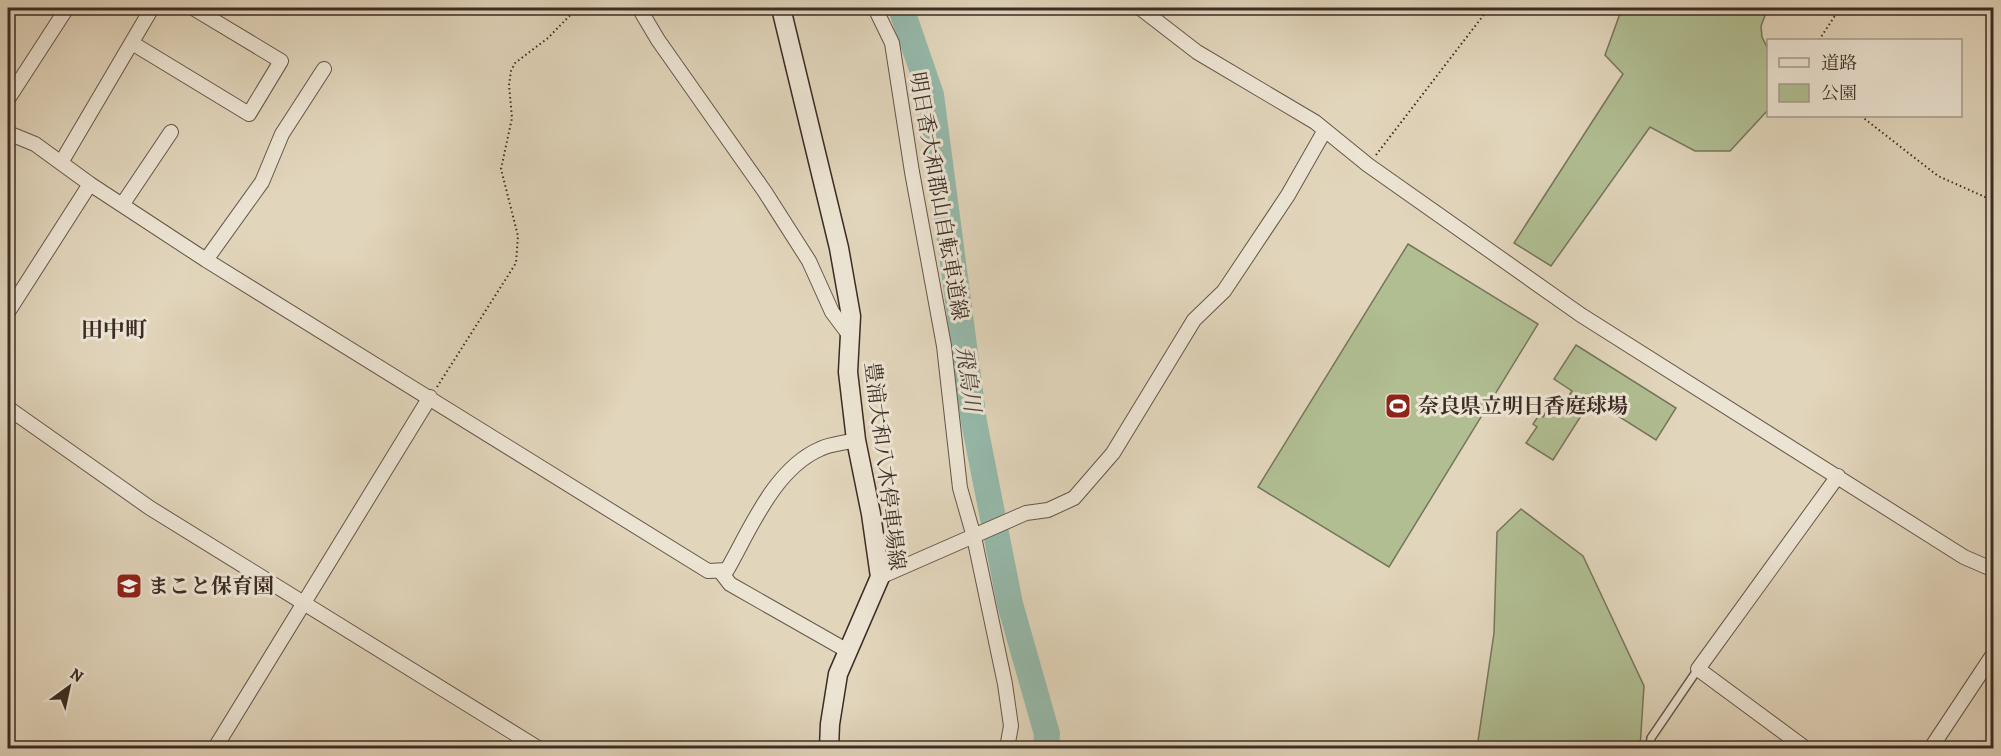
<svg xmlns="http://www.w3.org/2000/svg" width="2001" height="756" viewBox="0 0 2001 756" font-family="Alegreya,'Noto Serif JP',serif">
	<rect width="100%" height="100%" fill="#e1d5bb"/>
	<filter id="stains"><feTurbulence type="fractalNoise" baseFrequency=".00333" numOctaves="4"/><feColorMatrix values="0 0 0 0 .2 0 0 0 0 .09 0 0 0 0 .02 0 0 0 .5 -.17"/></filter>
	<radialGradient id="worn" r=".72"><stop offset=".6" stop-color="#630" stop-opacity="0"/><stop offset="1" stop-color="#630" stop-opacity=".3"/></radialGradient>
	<path fill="#b0be92" stroke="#76755c" stroke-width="1.5" d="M1622,8H1768L1761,26L1762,37L1768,49V110L1730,151H1695L1650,127L1551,266L1514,243L1623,74L1605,55Z
		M1408,244L1538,324L1389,567L1258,487Z
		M1576,345L1676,408L1656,440L1585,395L1579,404L1586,408L1553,460L1526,443L1537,427L1533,424L1539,415L1543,417L1549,407L1558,413L1572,391L1554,379Z
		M1521,509L1583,556L1644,686L1640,748H1477L1494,633L1497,532Z"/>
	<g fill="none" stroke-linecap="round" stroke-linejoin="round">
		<path stroke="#95b9aa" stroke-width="26" d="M901,8L931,95L974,422L1010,604L1047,734L1046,748"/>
		<g stroke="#65564a" stroke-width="10">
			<path id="lane" d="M1650,748L1651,738L1698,669"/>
		</g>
		<g stroke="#65564a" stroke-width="16">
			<path id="street" d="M639,8L658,40L765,192L809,261L832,312L850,336
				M875,8L892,43L912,172L944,346L960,488L974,537L1005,684L1011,726L1007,748
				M1140,8L1197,52L1315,122L1368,165L1581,315L1964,557L1994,570
				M132,43L249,114L281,61L193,8
				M8,99L67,8
				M8,133L35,144L90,184L206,260L708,571L727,570C750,530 774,469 820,449C830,444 845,443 856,440
				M62,161L152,8
				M122,205L171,132
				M206,260L262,182L282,134L324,69
				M8,312L90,184
				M8,408L150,508L538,748
				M720,571L730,584L846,650
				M880,577L1026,513L1048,510L1074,498L1113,453L1194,320L1224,291L1288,195L1325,130
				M215,748L430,397
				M1805,748L1698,669L1838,476
				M1931,748L1994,653"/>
		</g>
		<g stroke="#3c2c25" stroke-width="21">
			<path id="secondary" d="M781,8L839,248L851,316L848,372L856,440L871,514L880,577L838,674L830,724L829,748"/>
		</g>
		<path stroke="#3c2c25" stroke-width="2" stroke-dasharray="1.5 3" stroke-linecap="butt" d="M1819,40L1840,8
			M1861,116L1938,176L1985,197L1994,183
			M1376,155L1489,8
			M437,387L516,263L518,236L501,169L512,118L509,85L511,71L515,63L548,38L577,8"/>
		<use href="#lane" stroke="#ece4d3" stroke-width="7"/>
		<use href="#street" stroke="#ece4d3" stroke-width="14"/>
		<use href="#secondary" stroke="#ece4d3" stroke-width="18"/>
	</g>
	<defs>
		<g id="stadium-square" transform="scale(1.35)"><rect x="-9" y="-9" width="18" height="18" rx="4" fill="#8f2418" stroke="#ece4d3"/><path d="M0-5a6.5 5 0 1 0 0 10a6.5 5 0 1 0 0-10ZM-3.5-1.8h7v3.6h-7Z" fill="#fff"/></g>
		<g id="school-square" transform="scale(1.35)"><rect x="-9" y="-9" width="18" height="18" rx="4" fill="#8f2418" stroke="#ece4d3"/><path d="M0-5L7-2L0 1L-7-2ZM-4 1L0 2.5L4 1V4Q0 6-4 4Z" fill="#fff"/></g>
	</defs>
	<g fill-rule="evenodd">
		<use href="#stadium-square" x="1398" y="406"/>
		<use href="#school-square" x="129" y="586"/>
	</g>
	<g text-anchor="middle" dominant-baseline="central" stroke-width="6" stroke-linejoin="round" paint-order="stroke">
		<g font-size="21" fill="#3c2c25" stroke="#ece4d3">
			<text transform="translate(939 196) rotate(80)">明日香大和郡山自転車道線</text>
			<text transform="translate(885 466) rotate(83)">豊浦大和八木停車場線</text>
		</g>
		<g font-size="21" font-weight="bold" fill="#3c2c25" stroke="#ece4d3" text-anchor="start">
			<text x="1418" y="406">奈良県立明日香庭球場</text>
			<text x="148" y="586">まこと保育園</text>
		</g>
		<g font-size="22" font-weight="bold" fill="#3c2c25" stroke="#ece4d3">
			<text x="114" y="330">田中町</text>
		</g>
		<g font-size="22" font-style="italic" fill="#4e4840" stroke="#ece4d3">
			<text transform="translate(968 379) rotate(82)">飛鳥川</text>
		</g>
	</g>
	<rect width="2001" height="756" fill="none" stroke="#e1d5bb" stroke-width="30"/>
	<rect x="9" y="9" width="1983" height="738" fill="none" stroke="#3c2c25" stroke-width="3"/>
	<rect x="15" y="15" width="1971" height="726" fill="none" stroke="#3c2c25" stroke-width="1.5"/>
	<rect x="1767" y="39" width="195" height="78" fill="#ece4d3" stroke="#a69a8d" stroke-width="1.5"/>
	<rect x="1779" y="58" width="30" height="9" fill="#ece4d3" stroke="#a69a8d" stroke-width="1.5"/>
	<text x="1821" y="69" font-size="18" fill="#3c2c25">道路</text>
	<rect x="1779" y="84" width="30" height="18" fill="#b0be92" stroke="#a69a8d" stroke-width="1.5"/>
	<text x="1821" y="99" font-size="18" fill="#3c2c25">公園</text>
	<g transform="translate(69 687) rotate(33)" stroke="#ece4d3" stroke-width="4.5" paint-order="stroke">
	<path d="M0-4.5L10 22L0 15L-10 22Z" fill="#3c2c25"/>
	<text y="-9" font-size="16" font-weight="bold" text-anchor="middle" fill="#3c2c25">N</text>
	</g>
	<rect width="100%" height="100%" filter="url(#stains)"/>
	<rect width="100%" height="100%" fill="url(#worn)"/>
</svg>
